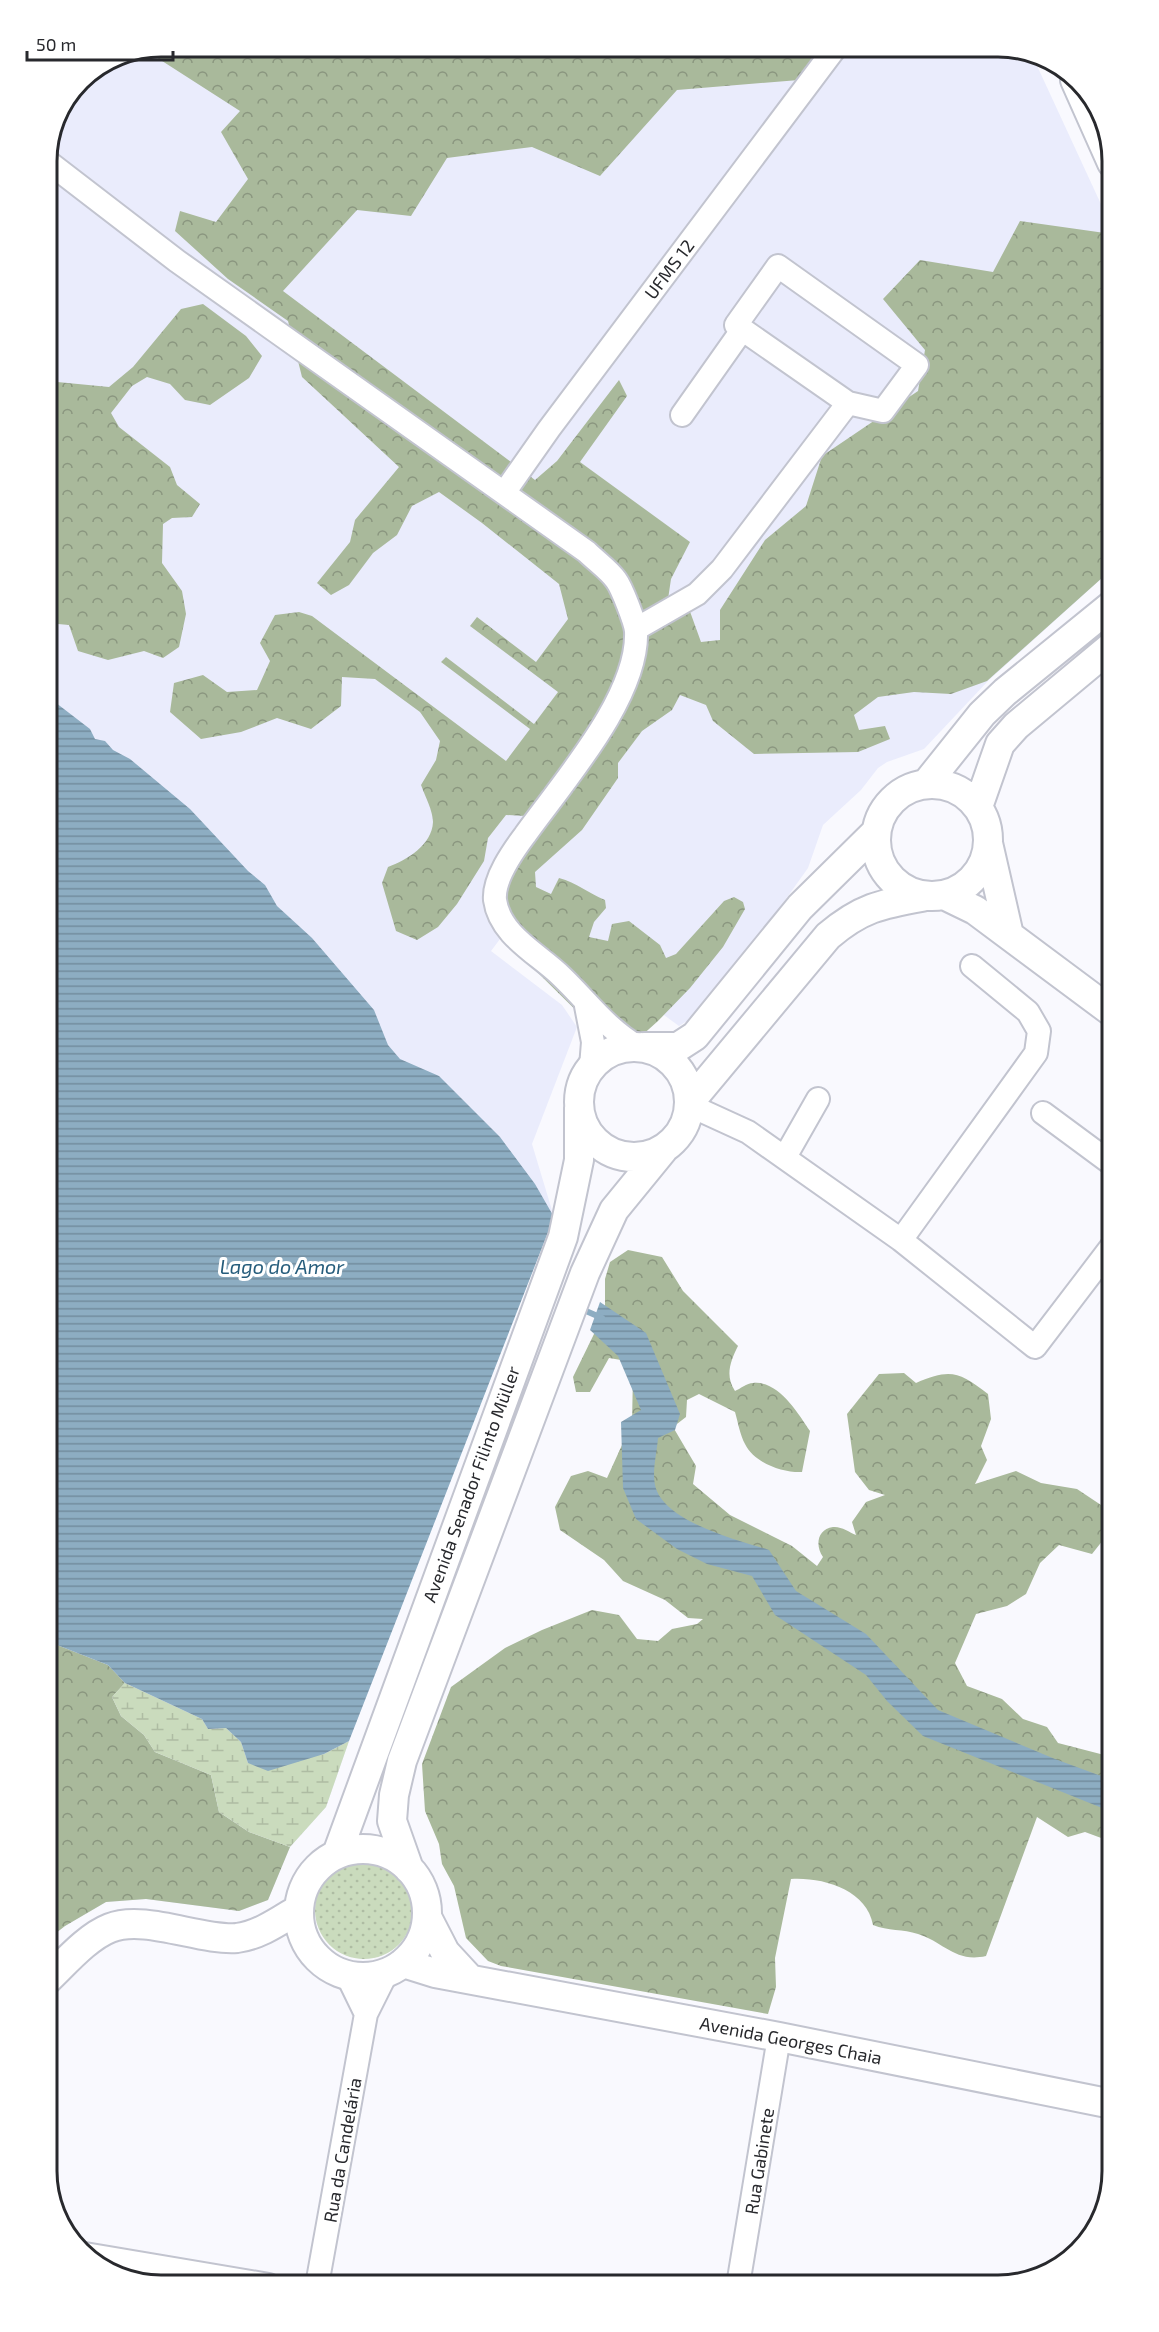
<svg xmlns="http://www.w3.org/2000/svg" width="1159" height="2332" viewBox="0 0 1159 2332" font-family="'Exo 2',sans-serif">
	<defs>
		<pattern id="green-dots" width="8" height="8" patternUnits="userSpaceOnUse" patternTransform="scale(1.5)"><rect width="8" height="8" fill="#cadbbd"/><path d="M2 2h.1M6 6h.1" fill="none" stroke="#aebca3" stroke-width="1.8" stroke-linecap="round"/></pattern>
		<pattern id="forest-crowns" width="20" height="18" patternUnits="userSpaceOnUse" patternTransform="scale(1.5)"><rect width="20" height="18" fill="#a9b99b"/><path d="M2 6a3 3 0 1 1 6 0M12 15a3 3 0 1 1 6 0" fill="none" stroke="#8a967f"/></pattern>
		<pattern id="wetland-marsh" width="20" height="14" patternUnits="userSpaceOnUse" patternTransform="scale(1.5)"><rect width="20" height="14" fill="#cadbbd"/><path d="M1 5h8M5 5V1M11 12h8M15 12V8" fill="none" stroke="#aebca3"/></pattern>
		<pattern id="water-rules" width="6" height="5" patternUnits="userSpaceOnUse" patternTransform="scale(1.5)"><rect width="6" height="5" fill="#8dadc2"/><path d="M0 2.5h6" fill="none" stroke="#738d9e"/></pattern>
	</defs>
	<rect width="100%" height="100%" fill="#f9f9fe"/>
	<path fill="#eaecfc" d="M162,47H1005L1033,57L1112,228V569L988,681L924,749L887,762L878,768L861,790L823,825L808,868L758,938L690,1019L679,1026L521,911L491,951L562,1005L577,1027L532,1144L554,1217L349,1741L326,1807L290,1847L268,1900L239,1911L146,1899L106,1902L65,1926L47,1940V154L80,80L118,55Z"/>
	<path fill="url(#green-dots)" d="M315 1910a49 49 0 1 1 98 0a49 49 0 1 1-98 0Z"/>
	<path fill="url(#forest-crowns)" d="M162,47H824L799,80L677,90L600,176L532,147L447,158L411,216L357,210L283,291L535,480L557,461L619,380L627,396L580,462L690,542L671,579L667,606H688L701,642L720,640V610L765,540L806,506L822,456L918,391L925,350L883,299L920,260L993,272L1020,221L1112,234V569L987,681L951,694L914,692L878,697L854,715L859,730L885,726L890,739L858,752L754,754L713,721L706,705L680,695L672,710L642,731L618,763V778L582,830L535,872L536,887L551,894L559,878C577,883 588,893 605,900L606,908L594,922L589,937L608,941L612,924L629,921L660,945L666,958L676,954L724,901L734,897L743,902L745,909L723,947L690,988L658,1021L639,1038L607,1041L526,961L498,897L526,816L506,815L488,838L484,861L457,904L438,927L417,940L396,931L382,883L388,867C407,860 432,845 433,822C433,811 425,796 421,785L436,760L440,741L420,712L375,679L342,677L341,706L311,729L277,718L241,732L201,739L170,712L174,683L203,675L227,692L257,690L270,661L260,643L275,615L299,612L312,616L506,761L530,729L441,662L446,657L534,724L558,692L470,626L477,617L536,662L568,619L559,584L482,523L439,492L412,506L397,535L373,553L349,585L331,595L317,583L350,542L355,520L399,467L302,377L288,321L228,279L175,231L180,211L216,222L248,179L221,132L240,111L145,50Z
		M203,304L246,336L262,356L249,378L210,405L185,400L170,384L147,377L132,386L111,413L119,427L170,467L177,485L200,504L192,517L172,518L163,524L162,563L182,591L186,614L179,647L163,658L144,651L108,660L78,651L69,625L47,623V381L109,387L133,367L181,309Z
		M628,1250L662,1257L683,1291L738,1346C730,1362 725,1376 735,1391C740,1389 747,1383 753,1383C778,1380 798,1413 810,1431L802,1472C783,1473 754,1463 745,1444C740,1435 738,1422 735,1412L699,1394L687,1400L686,1417L673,1427L696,1466L693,1484L730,1515L792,1546L817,1566L823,1557C815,1546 817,1529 833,1527C841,1526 849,1532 856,1535L852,1522L866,1502L885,1495L869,1490L855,1472L847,1414L879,1374L904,1373L916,1383C951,1368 959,1372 988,1394L991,1419L981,1446L987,1460L975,1484L1016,1471L1041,1483L1077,1489L1107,1509L1111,1530L1092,1554L1059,1545L1040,1563L1026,1594L1007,1606L976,1614L955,1663L967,1686L1002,1699L1023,1719L1047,1727L1058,1743L1112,1757V1842L1085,1832L1068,1837L1037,1817L986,1956C955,1963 944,1942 918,1934C903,1929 888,1931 873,1925C867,1890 823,1877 791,1879L775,1958L776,1987L768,2014L501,1966L488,1961L466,1938L454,1886L442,1864L439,1844L425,1811L422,1764L451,1687L505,1648L542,1630L592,1610L619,1615L637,1639L658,1641L672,1629L697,1624L703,1619L688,1618L665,1600L623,1581L604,1560L560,1530L555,1507L571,1476L588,1471L607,1478L632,1423L633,1373L621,1360L609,1358L590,1392H576L573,1377L594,1334L605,1327V1279L610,1262Z
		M47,1641L108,1665L125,1683L112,1697L121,1716L144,1735L155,1752L211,1775L219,1812L249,1832L290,1847L268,1900L239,1911L146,1899L106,1902L65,1926L47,1940Z"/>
	<path fill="url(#wetland-marsh)" d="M125,1683L202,1719L208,1729L226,1728L241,1742L248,1763L324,1754L349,1741L326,1807L290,1847L249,1832L219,1812L211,1775L155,1752L144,1735L121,1716L112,1697Z"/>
	<path fill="url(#water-rules)" d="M47,696L90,729L95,739L105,741L113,750L130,759L190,809L248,871L265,885L277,906L312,938L374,1010L388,1045L400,1059L439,1076L500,1137L535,1184L554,1217L349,1741L324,1754L268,1771L248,1763L241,1742L226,1728L208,1729L202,1719L125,1683L108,1665L47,1641Z
		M600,1302L646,1333L680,1414L675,1430L658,1438C657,1452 652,1471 655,1485C663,1522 738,1540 769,1550L796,1591L866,1634L938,1710L1055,1759L1112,1780V1812L923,1736L887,1701L866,1675L775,1615L752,1576L707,1564L677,1549L636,1519L623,1488L621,1422L641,1410L618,1356L590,1330Z"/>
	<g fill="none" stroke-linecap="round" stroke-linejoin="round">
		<path stroke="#8dadc2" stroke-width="6" d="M586,1311L602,1318"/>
		<g stroke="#c2c4cf" stroke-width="26">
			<path id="minor" d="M47,161L177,261L587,552C596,561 609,570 616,580C622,588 635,622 636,631C639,697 562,783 525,835C513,851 493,879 495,900C500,936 539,954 562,977C589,1003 605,1027 638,1047
				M682,415L742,330
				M504,493L549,429L836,47
				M636,629L697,594L722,569L848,403L736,325L778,266L917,365L883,411L848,403
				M586,1006L593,1042L591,1067
				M689,1105L748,1132L901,1240L1036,1053L1039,1031L1028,1012L972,966
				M1043,1113L1112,1164
				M785,1157L818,1099
				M901,1240L1035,1347L1112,1246
				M347,1975L366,2014
				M85,2254L269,2285
				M317,2285L366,2014L387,1972
				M738,2285L779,2037"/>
		</g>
		<g stroke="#c2c4cf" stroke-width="32">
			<path id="major" d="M1075,80L1112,163
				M926,784L982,714L1005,692L1112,605
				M876 840a56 56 0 1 1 112 0a56 56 0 1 1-112 0Z
				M978,807L1000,744L1016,726L1112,646
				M988,843L1009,935
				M944,895L975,910L1112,1012
				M644,1047H678L695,1036L800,907L876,832
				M579 1102a55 55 0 1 1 110 0a55 55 0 1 1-110 0Z
				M689,1103L828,936C862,907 882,904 926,896
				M299 1913a64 64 0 1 1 128 0a64 64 0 1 1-128 0Z
				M337,1854L563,1237L579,1160V1108
				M409,1869L392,1821L394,1795L402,1761L585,1273L614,1210L663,1150
				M427,1917L445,1952L469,1978
				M403,1963L435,1973L779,2037L1112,2104
				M47,1980C65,1963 87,1937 110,1928C144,1914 201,1941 237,1938C260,1935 279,1921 299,1909"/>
		</g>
		<use href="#minor" stroke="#fff" stroke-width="22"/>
		<use href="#major" stroke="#fff" stroke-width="28"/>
	</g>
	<g text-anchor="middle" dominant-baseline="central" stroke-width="6" stroke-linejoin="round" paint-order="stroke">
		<g font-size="18" fill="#28292d" stroke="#fff">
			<text transform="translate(669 269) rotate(-53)">UFMS 12</text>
			<text transform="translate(471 1484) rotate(-70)">Avenida Senador Filinto Müller</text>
			<text transform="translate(791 2040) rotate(11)">Avenida Georges Chaia</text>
			<text transform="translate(342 2150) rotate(-80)">Rua da Candelária</text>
			<text transform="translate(759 2161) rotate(-81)">Rua Gabinete</text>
		</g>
		<g font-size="20" font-style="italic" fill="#265d7c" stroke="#fff">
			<text x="282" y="1266">Lago do Amor</text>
		</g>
	</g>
	<path d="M0 0H1159V2332H0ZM161 57H998A104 104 0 0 1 1102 161V2171A104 104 0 0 1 998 2275H161A104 104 0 0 1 57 2171V161A104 104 0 0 1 161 57Z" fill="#fff" fill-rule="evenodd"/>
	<path fill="none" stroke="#28292d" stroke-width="3" d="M161 57H998A104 104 0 0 1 1102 161V2171A104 104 0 0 1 998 2275H161A104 104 0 0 1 57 2171V161A104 104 0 0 1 161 57Z"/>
	<path d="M27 51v9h146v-9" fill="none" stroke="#28292d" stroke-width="3"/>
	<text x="36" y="51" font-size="18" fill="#28292d" stroke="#ffffff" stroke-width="4.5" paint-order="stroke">50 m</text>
</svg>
